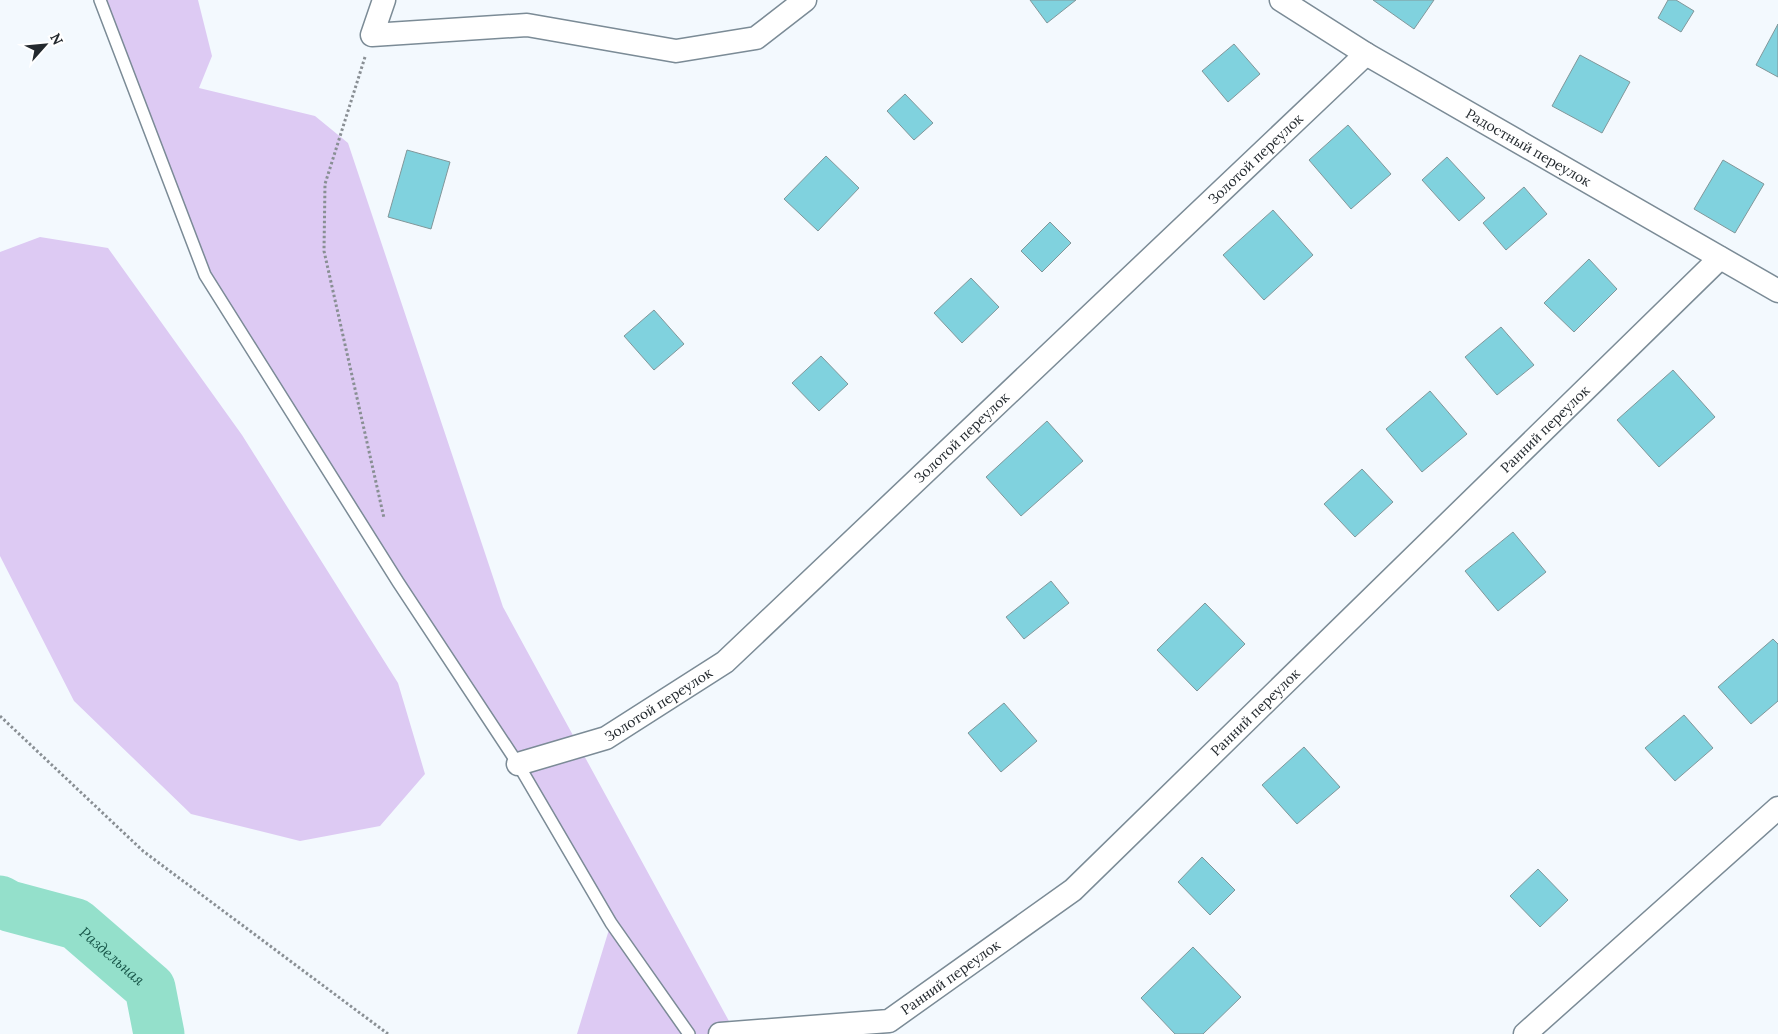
<svg xmlns="http://www.w3.org/2000/svg" width="1778" height="1034" viewBox="0 0 1778 1034" font-family="Lora,serif">
	<rect width="100%" height="100%" fill="#f3f9fe"/>
	<path fill="#ddcaf3" d="M100,0H198L212,56L199,88L315,116L348,143L503,607L736,1034H577L611,923L205,275Z
		M40,237L108,248L242,435L398,683L425,774L380,826L300,841L191,814L74,701L0,556V252Z"/>
	<g fill="none" stroke-linecap="round" stroke-linejoin="round">
		<path stroke="#94e0cb" stroke-width="51" id="s1" d="M0,901L9,906L76,924L150,988L159,1034"/>
	</g>
	<path fill="#80d2de" stroke="#81979a" d="M1030,0H1076L1047,23Z
		M1373,0H1434L1414,29Z
		M1668,0H1676L1694,11L1681,32L1658,18Z
		M1778,24V77L1756,65Z
		M1234,44L1260,74L1228,102L1202,71Z
		M1580,55L1630,82L1602,133L1552,106Z
		M905,94L933,123L914,140L887,111Z
		M1348,125L1391,174L1351,209L1309,160Z
		M407,150L450,162L431,229L388,217Z
		M826,156L859,188L818,231L784,199Z
		M1447,157L1485,198L1459,221L1422,180Z
		M1723,160L1764,184L1735,233L1694,209Z
		M1524,187L1547,214L1506,250L1483,223Z
		M1273,210L1313,255L1264,300L1223,255Z
		M1050,222L1071,243L1042,272L1021,251Z
		M1589,259L1617,289L1574,332L1544,303Z
		M971,278L999,307L962,343L934,313Z
		M654,310L684,344L654,370L624,336Z
		M1501,327L1534,365L1497,395L1465,357Z
		M821,356L848,384L819,411L792,383Z
		M1673,370L1715,417L1659,467L1617,420Z
		M1430,391L1467,434L1422,472L1386,429Z
		M1047,421L1083,461L1021,516L986,477Z
		M1362,469L1393,502L1355,537L1324,504Z
		M1513,532L1546,572L1498,611L1465,571Z
		M1051,581L1069,603L1024,639L1006,617Z
		M1205,603L1245,644L1197,691L1157,650Z
		M1773,639L1778,644V701L1751,724L1718,687Z
		M1004,703L1037,741L1001,772L968,733Z
		M1684,715L1713,748L1675,781L1645,748Z
		M1304,747L1340,787L1297,824L1262,785Z
		M1202,857L1235,890L1210,915L1178,882Z
		M1538,869L1568,900L1540,927L1510,896Z
		M1193,947L1241,997L1203,1034H1175L1141,998Z"/>
	<g fill="none" stroke-linecap="round" stroke-linejoin="round">
		<g stroke="#7b8b96" stroke-width="14">
			<path id="service" d="M100,0L205,275L398,582L518,764L611,923L689,1034"/>
		</g>
		<g stroke="#7b8b96" stroke-width="25">
			<g id="minor">
				<path d="M384,0L372,35L527,25L676,51L756,38L805,0"/>
				<path id="s2" d="M1281,0L1366,54L1778,291"/>
				<path id="s3" d="M518,764L606,738L725,662L1366,54"/>
				<path id="s4" d="M720,1034L889,1021L1073,890L1720,258"/>
				<path d="M1525,1034L1778,808"/>
			</g>
		</g>
		<path stroke="#898f94" stroke-width="3" stroke-dasharray="2.5 2.5" stroke-linecap="butt" d="M365,57L325,184L324,251L384,518
			M0,716L143,851L388,1034"/>
		<use href="#service" stroke="#fff" stroke-width="11"/>
		<use href="#minor" stroke="#fff" stroke-width="22"/>
	</g>
	<g text-anchor="middle" dominant-baseline="central" stroke-width="4" stroke-linejoin="round" paint-order="stroke">
		<g font-size="14" fill="#23292e" stroke="#fff">
			<text stroke="none"><textPath href="#s2" startOffset="288">Радостный переулок</textPath></text>
			<text stroke="none"><textPath href="#s3" startOffset="964">Золотой переулок</textPath></text>
			<text stroke="none"><textPath href="#s4" startOffset="1055">Ранний переулок</textPath></text>
			<text stroke="none"><textPath href="#s3" startOffset="559">Золотой переулок</textPath></text>
			<text stroke="none"><textPath href="#s3" startOffset="154">Золотой переулок</textPath></text>
			<text stroke="none"><textPath href="#s4" startOffset="650">Ранний переулок</textPath></text>
			<text stroke="none"><textPath href="#s4" startOffset="245">Ранний переулок</textPath></text>
		</g>
		<g font-size="15" font-style="italic" fill="#185649" stroke="#fff">
			<text stroke="none"><textPath href="#s1" startOffset="128">Раздельная</textPath></text>
		</g>
	</g>
	<g transform="translate(45 45) rotate(63)" stroke="#ffffff" stroke-width="4" paint-order="stroke">
	<path d="M0-4L9 19L0 12L-9 19Z" fill="#23292e"/>
	<text y="-8" font-size="14" font-weight="bold" text-anchor="middle" fill="#23292e">N</text>
	</g>
</svg>
